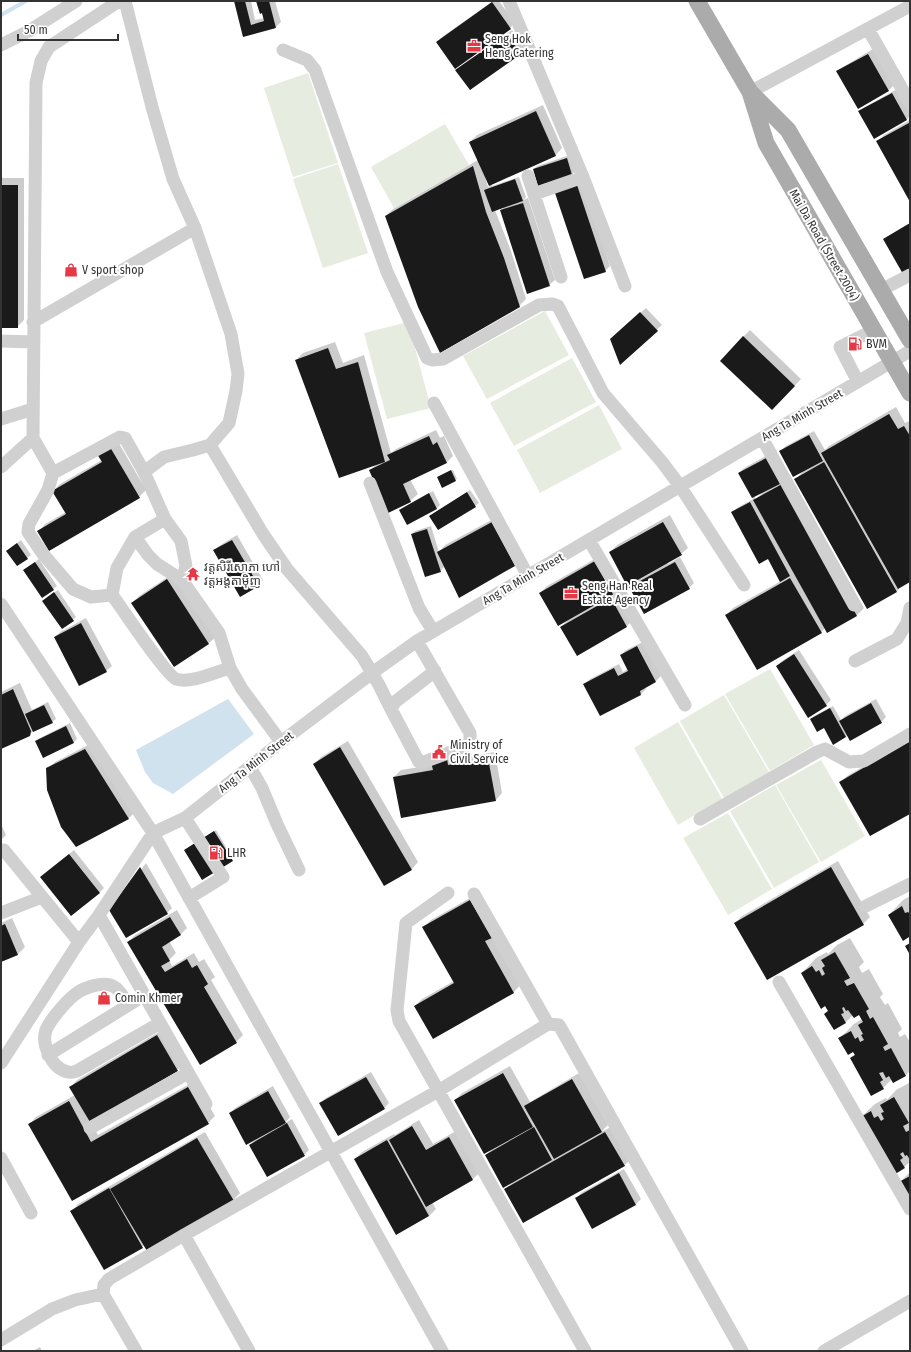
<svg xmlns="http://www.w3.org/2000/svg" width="911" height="1352" viewBox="0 0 911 1352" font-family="'Fira Sans Condensed','Noto Sans Khmer',sans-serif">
	<rect width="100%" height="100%" fill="#fff"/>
	<path fill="#e6ecdf" d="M308,73L338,163L293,177L264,88Z
		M445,124L469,165L394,208L371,167Z
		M338,164L368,253L323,268L293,179Z
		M545,311L569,355L487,399L463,356Z
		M408,322L431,408L387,419L364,333Z
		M572,358L596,402L514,446L490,403Z
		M599,405L622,449L540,493L517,450Z
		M770,669L814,745L770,771L725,694Z
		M724,695L769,772L724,798L680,721Z
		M678,722L722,799L678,825L634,748Z
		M821,760L865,836L821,862L776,785Z
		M775,785L819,862L774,888L730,811Z
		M728,813L772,889L728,915L683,838Z"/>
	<path fill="#cfe2ee" d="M228,699L254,734L173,794L153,783L145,772L136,750Z"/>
	<path fill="#0003" fill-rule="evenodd" d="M235,1H251L255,20L264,18L257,1H275L281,22L276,27L244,36Z
		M493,1H499L515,23L510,28L437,42L442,37Z
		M512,30L525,48L520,53L457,70L462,65Z
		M873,49L894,85L889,90L838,72L843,67Z
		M897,89L910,112V116L907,119L860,112L865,107Z
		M543,105L562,148L556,155L491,184L492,186L519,177L526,197L523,200L528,198L555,280L549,285L501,211L505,206L495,210L511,251L526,299L519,306L386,216L393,209L478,160L470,142L477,135ZM485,177H486L490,186L488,187Z
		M910,120V200L877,142L884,135Z
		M570,155L575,171L572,175L534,169L537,166Z
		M1,178H24V320L17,327H1Z
		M582,181L610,266L605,271L561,188Z
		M646,308L662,325L621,363L616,334Z
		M750,330L801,379L779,402L743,337Z
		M335,342L343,363L364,355L391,453L396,449L436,430L440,438L444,436L453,456L446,463L410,479L418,494L409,502L370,470L377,464L296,360L303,353Z
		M896,407L905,423L910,421V581L902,585L897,591L867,608L795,480L804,470L780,451L786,446L814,431L825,450L829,446Z
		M117,440L146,490L139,497L39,531L45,524L66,512L53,491L60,484L102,460Z
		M773,452L791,477L864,608L857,615L827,632L825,628L821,632L726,615L733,608L781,581L768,558L732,513L737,508L753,499L739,473L744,468ZM762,493L756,499L754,496Z
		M453,470L457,479L443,487L440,476Z
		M470,490L479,503L475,506L430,516Z
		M433,491L440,505L437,508L408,524L400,510L404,507Z
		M670,515L688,548L681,554L667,562L668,564L680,557L694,583L689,588L630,587L638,579L610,552L617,545Z
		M499,516L515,565L459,596L445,566L440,571L412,534L415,531L431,526L439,552L445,545Z
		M237,535L263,580L258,585L214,551L219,546Z
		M21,540L31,555L18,565L7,551Z
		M602,555L593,604L594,606L616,594L632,621L627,626L577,655L561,627L569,619L540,593L547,586Z
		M39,559L57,586L43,597L24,570Z
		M174,573L216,637L209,643L174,666L132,603L139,596Z
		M58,590L76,617L73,620L47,598Z
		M86,618L112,666L106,671L80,685L55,637L60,632Z
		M643,642L661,676L656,681L645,687L646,689L641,694L600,715L585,684L590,679L619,664L623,672L628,669L621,655L626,650Z
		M799,650L831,700L826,705L777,666L782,661Z
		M20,683L32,710L48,702L56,719L52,722L33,731L30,735L1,748V692Z
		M876,699L886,717L881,722L847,735L846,737L811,719L814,716L833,706L841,720L845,716Z
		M70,723L77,739L74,742L44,757L36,741L40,738Z
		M910,739V812L841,782L847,776Z
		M348,741L418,862L412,869L384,885L314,764L321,757Z
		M92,743L135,812L128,819L48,769L55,762Z
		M454,752L455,759L495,752L502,793L496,800L394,777L401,770L432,765Z
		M1,824L6,835L1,840Z
		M216,830L233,859L232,860L186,849Z
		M74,850L104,888L99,893L47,872Z
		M838,861L870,917L863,924L735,923L742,916Z
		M146,863L172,908L167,913L110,910Z
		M477,894L520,985L514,992L433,1038L415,1006L422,999L454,981L424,927L431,920Z
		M910,896V938L889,915L903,900Z
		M177,910L187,928L180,935L169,941L176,953L169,960L172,966L194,953L199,962L204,959L215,977L211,980L243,1035L236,1042L128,942L135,935Z
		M12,918L25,947L18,954L1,961V923Z
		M850,938L864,962L859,967L862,973L869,969L883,994L880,997L885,1005L888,1003L902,1029L898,1033L900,1037L905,1034L910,1042V1071L906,1075L894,1082L892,1079L883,1088L851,1058L855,1054L840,1038L854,1024L862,1019L859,1014L853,1015L846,1022L834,1029L825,1014L829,1010L802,973L816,958L827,952L828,954L837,945Z
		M164,1029L184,1063L177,1070L90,1121L98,1135L195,1081L215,1116L208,1123L72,1200L30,1124L36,1117L75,1095L71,1087L77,1080Z
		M510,1066L530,1102L579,1073L608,1125L601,1132L613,1126L631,1159L624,1166L505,1190L512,1183L486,1155L492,1149L455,1100L462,1093Z
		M371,1072L389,1103L384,1108L321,1103L326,1098Z
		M909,1083L910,1162L904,1167L860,1118L875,1104L886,1098L887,1100L896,1090Z
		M273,1086L290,1117L285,1123L292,1119L309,1150L304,1155L250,1145L256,1139L230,1113L235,1108Z
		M419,1120L433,1144L456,1131L480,1172L473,1179L432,1202L436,1209L429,1216L397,1234L355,1159L362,1152L394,1134L395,1135Z
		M205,1132L240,1193L233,1200L145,1245L105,1269L72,1211L78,1204Z
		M624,1169L641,1199L636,1204L593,1228L576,1198L581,1193Z
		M910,1172V1197L898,1184Z
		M40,1347L42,1351H33Z"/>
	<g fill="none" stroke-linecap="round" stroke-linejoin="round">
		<path stroke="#cfe2ee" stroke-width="4" d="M1,15L26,1"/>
	</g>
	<path fill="#1a1a1a" d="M234,1H245L251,25L264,21L262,13L260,14L256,1H269L276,28L243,37Z
		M492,2L511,29L455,69L436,42Z
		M507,34L521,54L470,90L455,70Z
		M868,54L889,91L858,109L836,71Z
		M892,93L907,120L874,139L858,111Z
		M536,111L556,156L489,186L469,142Z
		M909,123L910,126V202L876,141Z
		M567,158L572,175L538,186L533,169Z
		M473,166L486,212L504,258L520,307L440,353L418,307L385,216Z
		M515,179L523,201L492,212L484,190Z
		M1,185H18V328H1Z
		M577,185L606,272L584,279L555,193Z
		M523,203L550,286L527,294L500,210Z
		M910,223V270L903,274L883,239Z
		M640,312L658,331L620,365L610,339Z
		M743,336L795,386L772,410L720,361Z
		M328,348L336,369L358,362L385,462L339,478L295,360Z
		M889,414L898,429L904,426L910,436V582L898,589L821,453Z
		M809,435L823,461L793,477L779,451Z
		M429,436L433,445L437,442L447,463L403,484L411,502L388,513L369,470L390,460L387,455Z
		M110,447L140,498L49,551L37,531L66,514L52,491L102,462L97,454Z
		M768,457L782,483L752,498L738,473Z
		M824,462L897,592L867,609L794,479Z
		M451,470L456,481L442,488L437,477Z
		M784,483L857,616L827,633L753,500Z
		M467,492L476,507L438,530L429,516Z
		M429,493L437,509L407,525L399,510Z
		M750,502L790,576L780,582L768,559L759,564L731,512Z
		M492,522L515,566L459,598L437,552Z
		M663,522L682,555L627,586L609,552Z
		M427,529L441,572L425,577L411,534Z
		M232,540L259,586L240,597L213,550Z
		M17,543L28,559L17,566L6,551Z
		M595,561L614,594L558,626L539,593Z
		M35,562L54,590L42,598L23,570Z
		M675,562L690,589L644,614L629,587Z
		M790,578L822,633L757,670L725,615Z
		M167,579L209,644L174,667L131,603Z
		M54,592L74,621L62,629L42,601Z
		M611,598L627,627L577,656L560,627Z
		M81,623L107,672L79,686L54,637Z
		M637,646L656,682L640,691L641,695L600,716L583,684L614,668L618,676L628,671L620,655Z
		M794,654L827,706L808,718L776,666Z
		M13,689L31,731L30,736L1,749V695Z
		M871,703L882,723L850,741L839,721Z
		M44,705L53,723L33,732L25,714Z
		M830,708L846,737L833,745L824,728L817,732L810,719Z
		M66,726L74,743L43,758L35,741Z
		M910,741V814L870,836L839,782Z
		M340,747L412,870L384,886L313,764Z
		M85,749L129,819L76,847L61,827L47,790L46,768Z
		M447,758L448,765L488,758L496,801L401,818L393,777L433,770L431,762Z
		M214,831L233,861L202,880L184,850Z
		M69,854L100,893L71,916L40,877Z
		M140,867L168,914L126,938L109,910Z
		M831,867L864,925L767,980L734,923Z
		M470,900L492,938L485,941L514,993L433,1039L414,1006L454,983L422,927Z
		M902,906L905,913L908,912L910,914V940L909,937L903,941L888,915Z
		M170,917L181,935L162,947L170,961L161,966L165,972L187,959L192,968L197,965L208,984L204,987L237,1043L200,1065L127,942Z
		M5,924L18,955L1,962V926Z
		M910,943V955L905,946Z
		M835,952L850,978L844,981L847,986L854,983L869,1009L866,1011L870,1019L873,1017L888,1044L883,1047L885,1051L891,1048L906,1076L893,1083L889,1076L886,1078L883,1072L879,1073L883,1080L880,1082L884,1089L871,1096L850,1058L855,1055L853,1052L848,1055L838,1038L851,1031L855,1039L858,1037L860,1042L864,1040L861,1035L863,1034L858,1025L863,1022L859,1015L854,1018L848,1010L846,1011L844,1007L842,1008L844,1013L841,1014L846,1023L834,1030L824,1014L828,1011L825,1006L821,1009L801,973L812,966L816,972L819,970L822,976L825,974L822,968L825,966L821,960Z
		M157,1035L178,1071L90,1122L69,1087Z
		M503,1073L533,1127L484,1154L454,1100Z
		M366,1077L385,1109L338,1136L319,1103Z
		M572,1079L602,1132L554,1159L524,1106Z
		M188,1087L209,1124L72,1201L28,1124L69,1101L91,1142Z
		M268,1091L286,1123L246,1145L229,1113Z
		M894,1097L909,1123L903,1126L906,1132L910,1130V1160L907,1155L905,1156L903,1152L900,1154L903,1158L900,1160L905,1168L892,1176L859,1118L871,1111L874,1118L878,1116L881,1121L884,1119L881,1113L884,1112L880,1105Z
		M287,1123L305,1156L267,1177L249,1145Z
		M412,1126L426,1150L449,1137L473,1180L426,1207L389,1140Z
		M534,1127L552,1160L503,1188L485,1155Z
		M605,1132L625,1166L523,1223L504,1189Z
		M197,1138L234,1201L147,1251L110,1189Z
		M387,1140L429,1216L396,1235L354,1159Z
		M619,1173L636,1205L592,1229L575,1198Z
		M910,1176V1198L897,1183Z
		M109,1188L143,1248L104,1270L70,1211Z"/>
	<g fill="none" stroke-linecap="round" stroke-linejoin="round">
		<path stroke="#d0d0d0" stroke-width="13" d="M125,1L152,107L173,179L195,228L231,334L238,374L236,391L229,423L210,445
			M509,1L583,177L625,286
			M868,29L910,103
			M1,45L29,31L76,1
			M283,50L307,60L315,70L387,272L427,358L432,360L443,359L539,305L552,304L558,306L603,393L662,462L680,486L744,585
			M750,92L910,6
			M528,176L561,277
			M534,194L583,177
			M881,290L910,275
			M33,322L195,228
			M1,341L34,342
			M858,382L840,347L874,330
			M434,403L528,576
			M1,419L33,409
			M33,438L53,473L48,490L29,524L28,532L43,554L73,589L91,597L112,595
			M762,438L854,605
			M1,467L33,438L36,83L41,61L49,47L119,1
			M53,473L120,437L125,438L144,472
			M370,483L419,608L433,631
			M165,519L135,537L117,568L112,595C122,608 166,675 176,679C190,684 216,672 230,668
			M135,537L148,555L157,564L182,580
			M589,540L685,705
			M1,604L153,833L442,1351
			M417,641L470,733V742L467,746L421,763L419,762L391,709L395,702L435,671
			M855,661L897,639L907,623L910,608
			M281,742L242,689L230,668L219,633L182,580L186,566L181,541L165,519L144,472L164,457L193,450L210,445L263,534L287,569L362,656L379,685L391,709
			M250,767L262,788L277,824L299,870
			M185,818L223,877L189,898
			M700,819L817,752L825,749L849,762L864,761L910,734
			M153,833L185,818L281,742L372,673L417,641L910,351
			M1,851L4,850L79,942
			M448,893L406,923L397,1010L399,1021L585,1351
			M474,894L548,1024
			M866,906L910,884
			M1,913L42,897
			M99,915L206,1104
			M779,982L910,1209
			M129,1005C125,1000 121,992 116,988C105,979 82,988 73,996C65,1003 50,1020 46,1030C41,1044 52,1069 68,1072C70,1073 74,1072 77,1071L160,1023
			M48,1055L135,1001
			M1,1063L79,942L99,915L153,833
			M90,1128L188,1073
			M1,1158L31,1213
			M184,1235L249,1351
			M1,1340L52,1309L75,1300L103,1294
			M136,1351L103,1294L104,1285L109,1279L184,1235L438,1091L548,1024L559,1025L742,1351
			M824,1351L910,1301"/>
		<path stroke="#ababab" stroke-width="17" d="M697,1L750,92L766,143L910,393
			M752,94L788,130L910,340"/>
	</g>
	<defs>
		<g id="office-bare" transform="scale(1.08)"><path d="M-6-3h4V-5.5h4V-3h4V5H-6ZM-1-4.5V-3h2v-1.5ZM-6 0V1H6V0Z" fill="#e63946" stroke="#fff" stroke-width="2.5" paint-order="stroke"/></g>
		<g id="shop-bare" transform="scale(1.08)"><path d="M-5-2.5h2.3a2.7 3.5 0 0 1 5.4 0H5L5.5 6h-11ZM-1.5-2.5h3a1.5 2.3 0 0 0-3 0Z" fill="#e63946" stroke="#fff" stroke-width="2.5" paint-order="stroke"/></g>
		<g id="fuel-bare" transform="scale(1.08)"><path d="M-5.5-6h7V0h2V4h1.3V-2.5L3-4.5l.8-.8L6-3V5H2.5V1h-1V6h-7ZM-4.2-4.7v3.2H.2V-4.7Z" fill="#e63946" stroke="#fff" stroke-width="2.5" paint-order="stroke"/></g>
		<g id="temple-bare" transform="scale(1.08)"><path d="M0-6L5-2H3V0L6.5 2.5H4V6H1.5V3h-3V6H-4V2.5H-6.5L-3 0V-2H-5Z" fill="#e63946" stroke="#fff" stroke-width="2.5" paint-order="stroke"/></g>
		<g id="civic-bare" transform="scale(1.08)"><path d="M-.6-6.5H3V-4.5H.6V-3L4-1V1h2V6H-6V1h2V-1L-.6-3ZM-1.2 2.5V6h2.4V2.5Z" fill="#e63946" stroke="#fff" stroke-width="2.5" paint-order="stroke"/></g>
	</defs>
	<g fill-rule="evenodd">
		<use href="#office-bare" x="474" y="46"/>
		<use href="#shop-bare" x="71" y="270"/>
		<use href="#fuel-bare" x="855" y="344"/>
		<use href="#temple-bare" x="193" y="574"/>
		<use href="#office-bare" x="571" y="593"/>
		<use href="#civic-bare" x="439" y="752"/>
		<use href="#fuel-bare" x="216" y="853"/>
		<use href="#shop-bare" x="104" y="998"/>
	</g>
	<g text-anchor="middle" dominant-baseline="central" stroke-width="4" stroke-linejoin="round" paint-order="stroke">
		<g font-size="12" fill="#333" stroke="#fff" text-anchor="start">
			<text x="485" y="39">Seng Hok<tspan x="485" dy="14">Heng Catering</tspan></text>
			<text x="82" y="270">V sport shop</text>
			<text x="866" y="344">BVM</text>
			<text x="204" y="567">វត្តសិរីសោភា ហៅ<tspan x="204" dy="14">វត្តអង្តតាម៉ិញ</tspan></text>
			<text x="582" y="586">Seng Han Real<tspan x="582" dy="14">Estate Agency</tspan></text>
			<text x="450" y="745">Ministry of<tspan x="450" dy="14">Civil Service</tspan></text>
			<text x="227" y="853">LHR</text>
			<text x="115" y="998">Comin Khmer</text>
		</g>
		<g font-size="12" fill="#333" stroke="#fff">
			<text transform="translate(824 245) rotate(60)">Mai Da Road (Street 2004)</text>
			<text transform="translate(802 415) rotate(-30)">Ang Ta Minh Street</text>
			<text transform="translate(523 579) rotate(-30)">Ang Ta Minh Street</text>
			<text transform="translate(256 762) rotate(-38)">Ang Ta Minh Street</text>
		</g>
	</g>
	<rect width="911" height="1352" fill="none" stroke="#333333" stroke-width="4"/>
	<path d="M18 34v6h100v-6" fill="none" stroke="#333333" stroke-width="2"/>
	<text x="24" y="34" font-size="12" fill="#333333" stroke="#ffffff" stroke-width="3" paint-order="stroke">50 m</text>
</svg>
